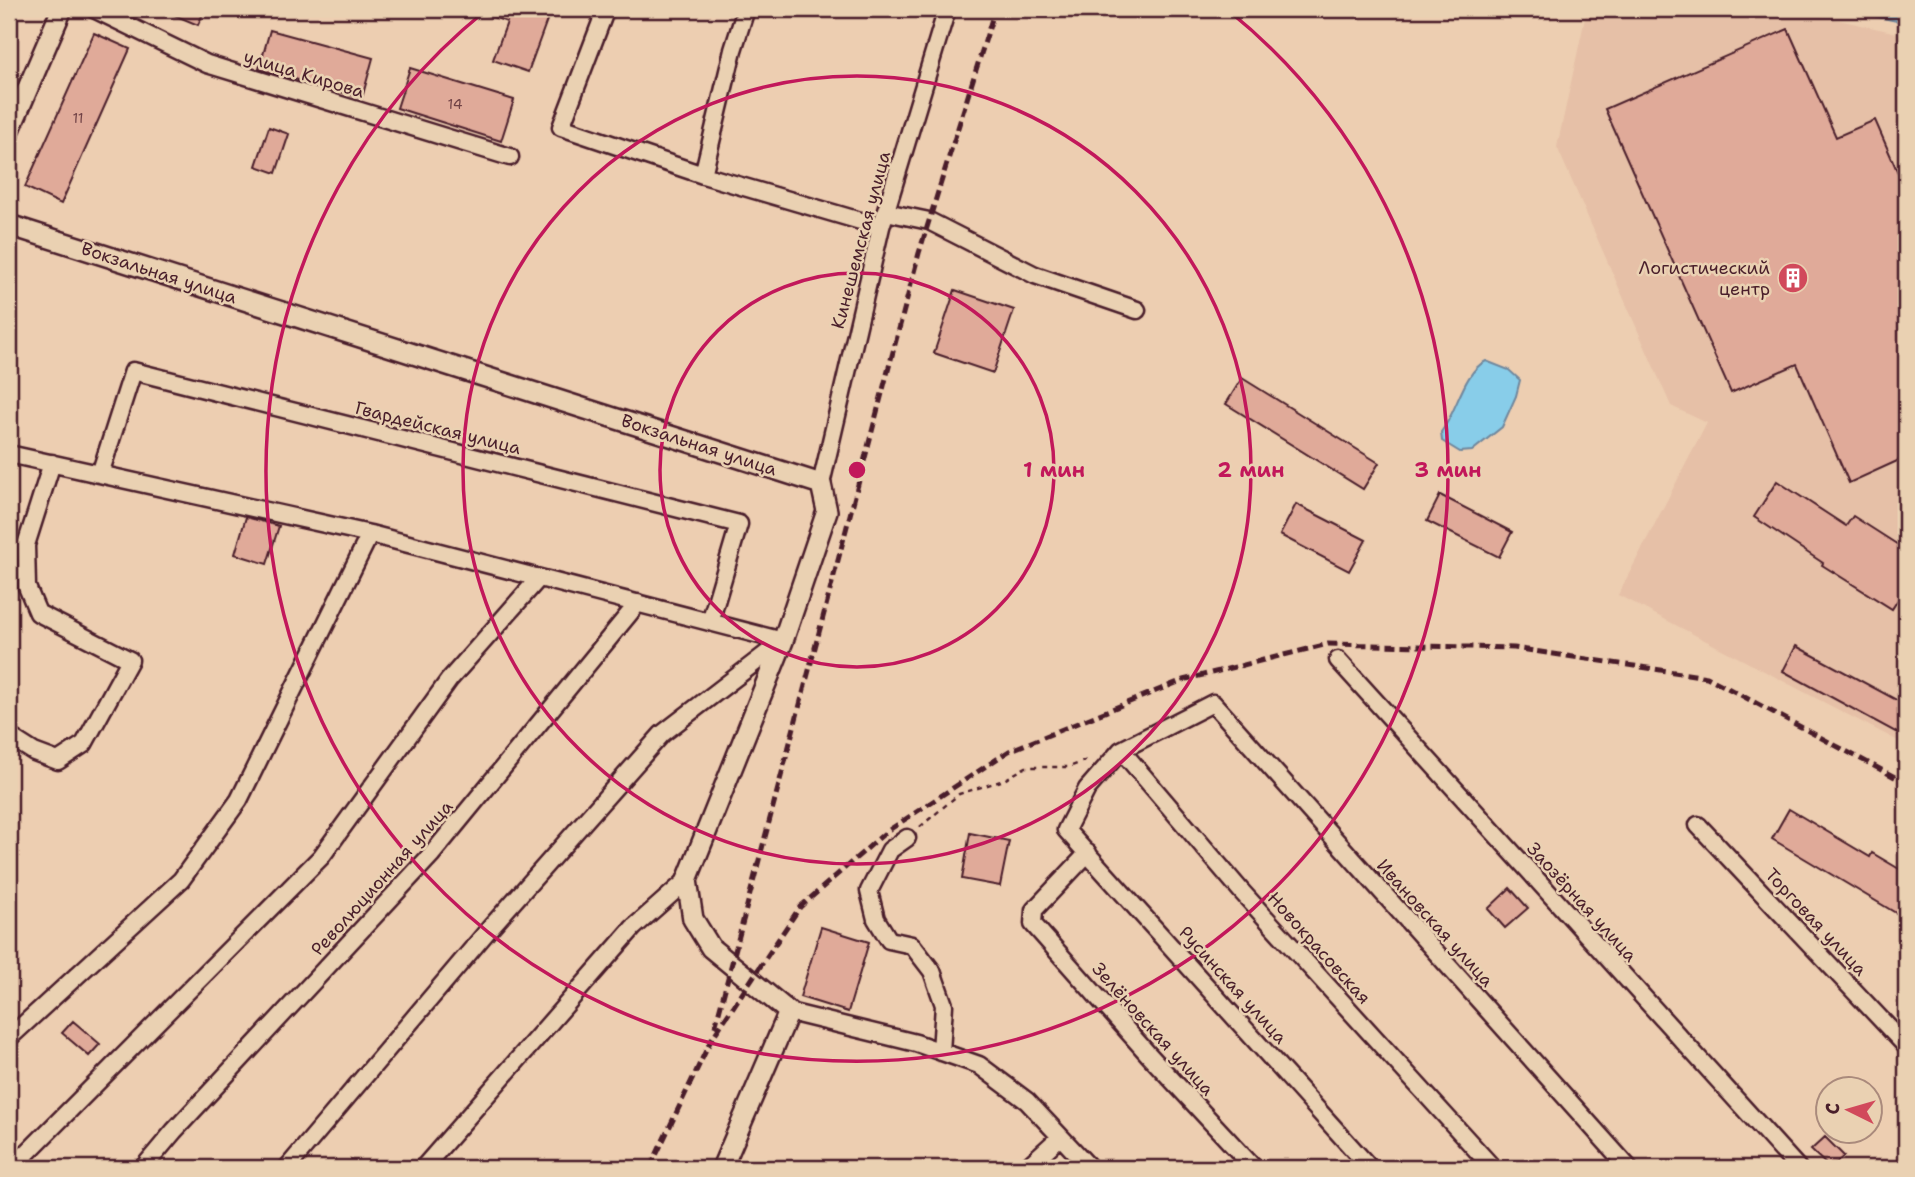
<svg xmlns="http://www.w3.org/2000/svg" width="1915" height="1177" viewBox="0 0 1915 1177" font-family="'Shantell Sans',sans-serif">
	<rect width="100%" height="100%" fill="#edceb1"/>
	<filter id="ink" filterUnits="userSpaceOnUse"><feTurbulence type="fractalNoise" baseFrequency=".0143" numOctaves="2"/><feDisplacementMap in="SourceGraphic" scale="14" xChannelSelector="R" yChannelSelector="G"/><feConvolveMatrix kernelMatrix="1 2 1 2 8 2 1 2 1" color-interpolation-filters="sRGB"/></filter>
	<g filter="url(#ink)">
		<path fill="#e6c0a7" d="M1587,9H1789L1906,35V745L1618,595L1707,423L1671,406L1557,147Z"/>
		<path fill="#88cde9" stroke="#6f879d" stroke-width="2" d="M1843,9H1906V22L1905,23Z
			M1486,361L1509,370L1520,380L1516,396L1502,427L1472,451L1460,452L1442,441L1441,432C1457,412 1463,372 1486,361Z"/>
		<path fill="#e0aa99" stroke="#4a1f2b" stroke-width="2" d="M160,9H205L198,25Z
			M476,9H551L528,72L493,60L507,22L476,11Z
			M1788,29L1836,137L1875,120L1906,191V457L1849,483L1797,364L1731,393L1605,109Z
			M270,30L373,58L362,98L259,69Z
			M94,33L130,49L61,204L25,187Z
			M410,68L514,100L501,141L397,108Z
			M269,127L289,134L276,173L256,166Z
			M955,290L1014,310L993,373L934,353Z
			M1242,378L1379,463L1363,489L1226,404Z
			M1777,481L1846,526L1853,516L1906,550V587L1892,609L1822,565L1823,563L1754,517Z
			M1440,495L1512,532L1499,557L1427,521Z
			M1296,504L1366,540L1349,571L1280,535Z
			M246,517L279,526L267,564L235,554Z
			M1796,646L1906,705V721L1899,734L1783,671Z
			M1789,809L1870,857L1872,853L1906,873V919L1772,839Z
			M970,833L1009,841L1000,886L962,879Z
			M1510,888L1528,908L1505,928L1488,909Z
			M821,927L869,942L848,1012L800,997Z
			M73,1021L100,1044L89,1056L62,1033Z
			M1825,1137L1844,1156L1830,1168L1811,1150Z"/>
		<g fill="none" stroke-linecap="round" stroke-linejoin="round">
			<g stroke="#4a1f2b" stroke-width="21">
				<path id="minor" d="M94,9L207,64L510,157
					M606,9L561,127L703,175L881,227
					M703,175L733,50L746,9
					M886,212L929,221L1035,275L1137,310
					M9,454L370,534L783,641
					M100,474L133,371L739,524L710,622
					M821,484L881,227L947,9
					M1338,660L1798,1168
					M9,736L34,752L58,761L84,744L130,660L38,613L27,587L26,545L52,463
					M1121,750L1242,892L1493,1168
					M1698,825L1906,1046
					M907,838L890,850L869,891L876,919L889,940L912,945L932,971L944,1005L941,1052
					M1088,853L1034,910L1033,924L1148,1054L1254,1168
					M789,1012L916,1043L979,1065L1027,1101L1090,1168
					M9,1038L181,880L239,800L370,534
					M12,1168L321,857L449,680L539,578
					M143,1168L174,1131L432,854L638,603
					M287,1168L490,928L662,734L783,641
					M423,1168L633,928L687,880
					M1026,1168L1060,1137
					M1370,1168L1066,830L1087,789L1121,750L1213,703L1629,1168"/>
			</g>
			<g stroke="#4a1f2b" stroke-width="24">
				<path id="major" d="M9,132L62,9
					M9,225L821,484L827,511L783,641L687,880L693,919L711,948L789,1012L722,1168"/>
			</g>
			<path stroke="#4a1f2b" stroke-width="2.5" stroke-dasharray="5 5" stroke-linecap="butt" d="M920,827L959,794L1004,780L1026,767H1069L1090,759"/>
			<use href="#minor" stroke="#ead1b2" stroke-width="16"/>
			<use href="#major" stroke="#ead1b2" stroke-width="19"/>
			<path stroke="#4a1f2b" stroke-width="5" stroke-dasharray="10 5" stroke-linecap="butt" d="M715,1027L919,253L995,9
				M650,1168L711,1040L800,907L886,832L1009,751L1183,680L1328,644L1514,648L1707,677L1906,783"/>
		</g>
	</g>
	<g fill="none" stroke="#c2185b" stroke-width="3.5">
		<circle cx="857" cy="470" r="197"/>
		<circle cx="857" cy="470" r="394"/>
		<path d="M1229 11A591 591 0 1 1 485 11"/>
	</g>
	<defs>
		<g id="building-disc" transform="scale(1.575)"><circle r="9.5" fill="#d1495b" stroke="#ead1b2"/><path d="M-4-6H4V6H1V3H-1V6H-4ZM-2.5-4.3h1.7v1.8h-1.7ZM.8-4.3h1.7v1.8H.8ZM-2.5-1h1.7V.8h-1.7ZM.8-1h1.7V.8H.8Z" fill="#fff"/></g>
	</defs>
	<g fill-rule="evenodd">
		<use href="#building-disc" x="1793" y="278"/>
	</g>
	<g text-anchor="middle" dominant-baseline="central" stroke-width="5" stroke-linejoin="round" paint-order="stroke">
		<g font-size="14" fill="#704246">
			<text x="455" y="104">14</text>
			<text x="78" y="118">11</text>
		</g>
		<g font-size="18" fill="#4a1f2b" stroke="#ead1b2">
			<text transform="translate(304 74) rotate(17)">улица Кирова</text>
			<text transform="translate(861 240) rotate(-75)">Кинешемская улица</text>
			<text transform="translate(159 273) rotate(18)">Вокзальная улица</text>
			<text transform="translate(438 428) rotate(14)">Гвардейская улица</text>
			<text transform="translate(699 445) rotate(18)">Вокзальная улица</text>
			<text transform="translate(382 878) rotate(-48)">Революционная улица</text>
			<text transform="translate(1582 902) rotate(48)">Заозёрная улица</text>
			<text transform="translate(1816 922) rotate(47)">Торговая улица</text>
			<text transform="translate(1435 923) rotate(48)">Ивановская улица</text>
			<text transform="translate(1319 948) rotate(48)">Новокрасовская</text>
			<text transform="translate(1233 985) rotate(48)">Русинская улица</text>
			<text transform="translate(1153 1029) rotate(48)">Зелёновская улица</text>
		</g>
		<g font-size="18" fill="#4a1f2b" stroke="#ead1b2" text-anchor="end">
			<text x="1770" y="268">Логистический<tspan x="1770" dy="21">центр</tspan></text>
		</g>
	</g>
	<circle cx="857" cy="470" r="10" fill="#c2185b" stroke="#ead1b2" stroke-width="3.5"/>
	<g font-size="21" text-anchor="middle" font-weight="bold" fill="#c2185b" stroke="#ead1b2" stroke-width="5" stroke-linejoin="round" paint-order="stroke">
		<text x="1054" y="477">1 мин</text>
		<text x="1251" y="477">2 мин</text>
		<text x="1448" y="477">3 мин</text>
	</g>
	<rect width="1915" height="1177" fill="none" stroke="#ead1b2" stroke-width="35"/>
	<rect x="18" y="18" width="1880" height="1142" fill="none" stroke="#4a1f2b" stroke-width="2.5" filter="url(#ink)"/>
	<g transform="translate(1849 1110) rotate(275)"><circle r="33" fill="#ead1b2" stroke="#aa8a7c" stroke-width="2"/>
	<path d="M0-5L12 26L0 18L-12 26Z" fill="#d1495b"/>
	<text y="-10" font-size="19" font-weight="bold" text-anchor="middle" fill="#4a1f2b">С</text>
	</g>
</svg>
